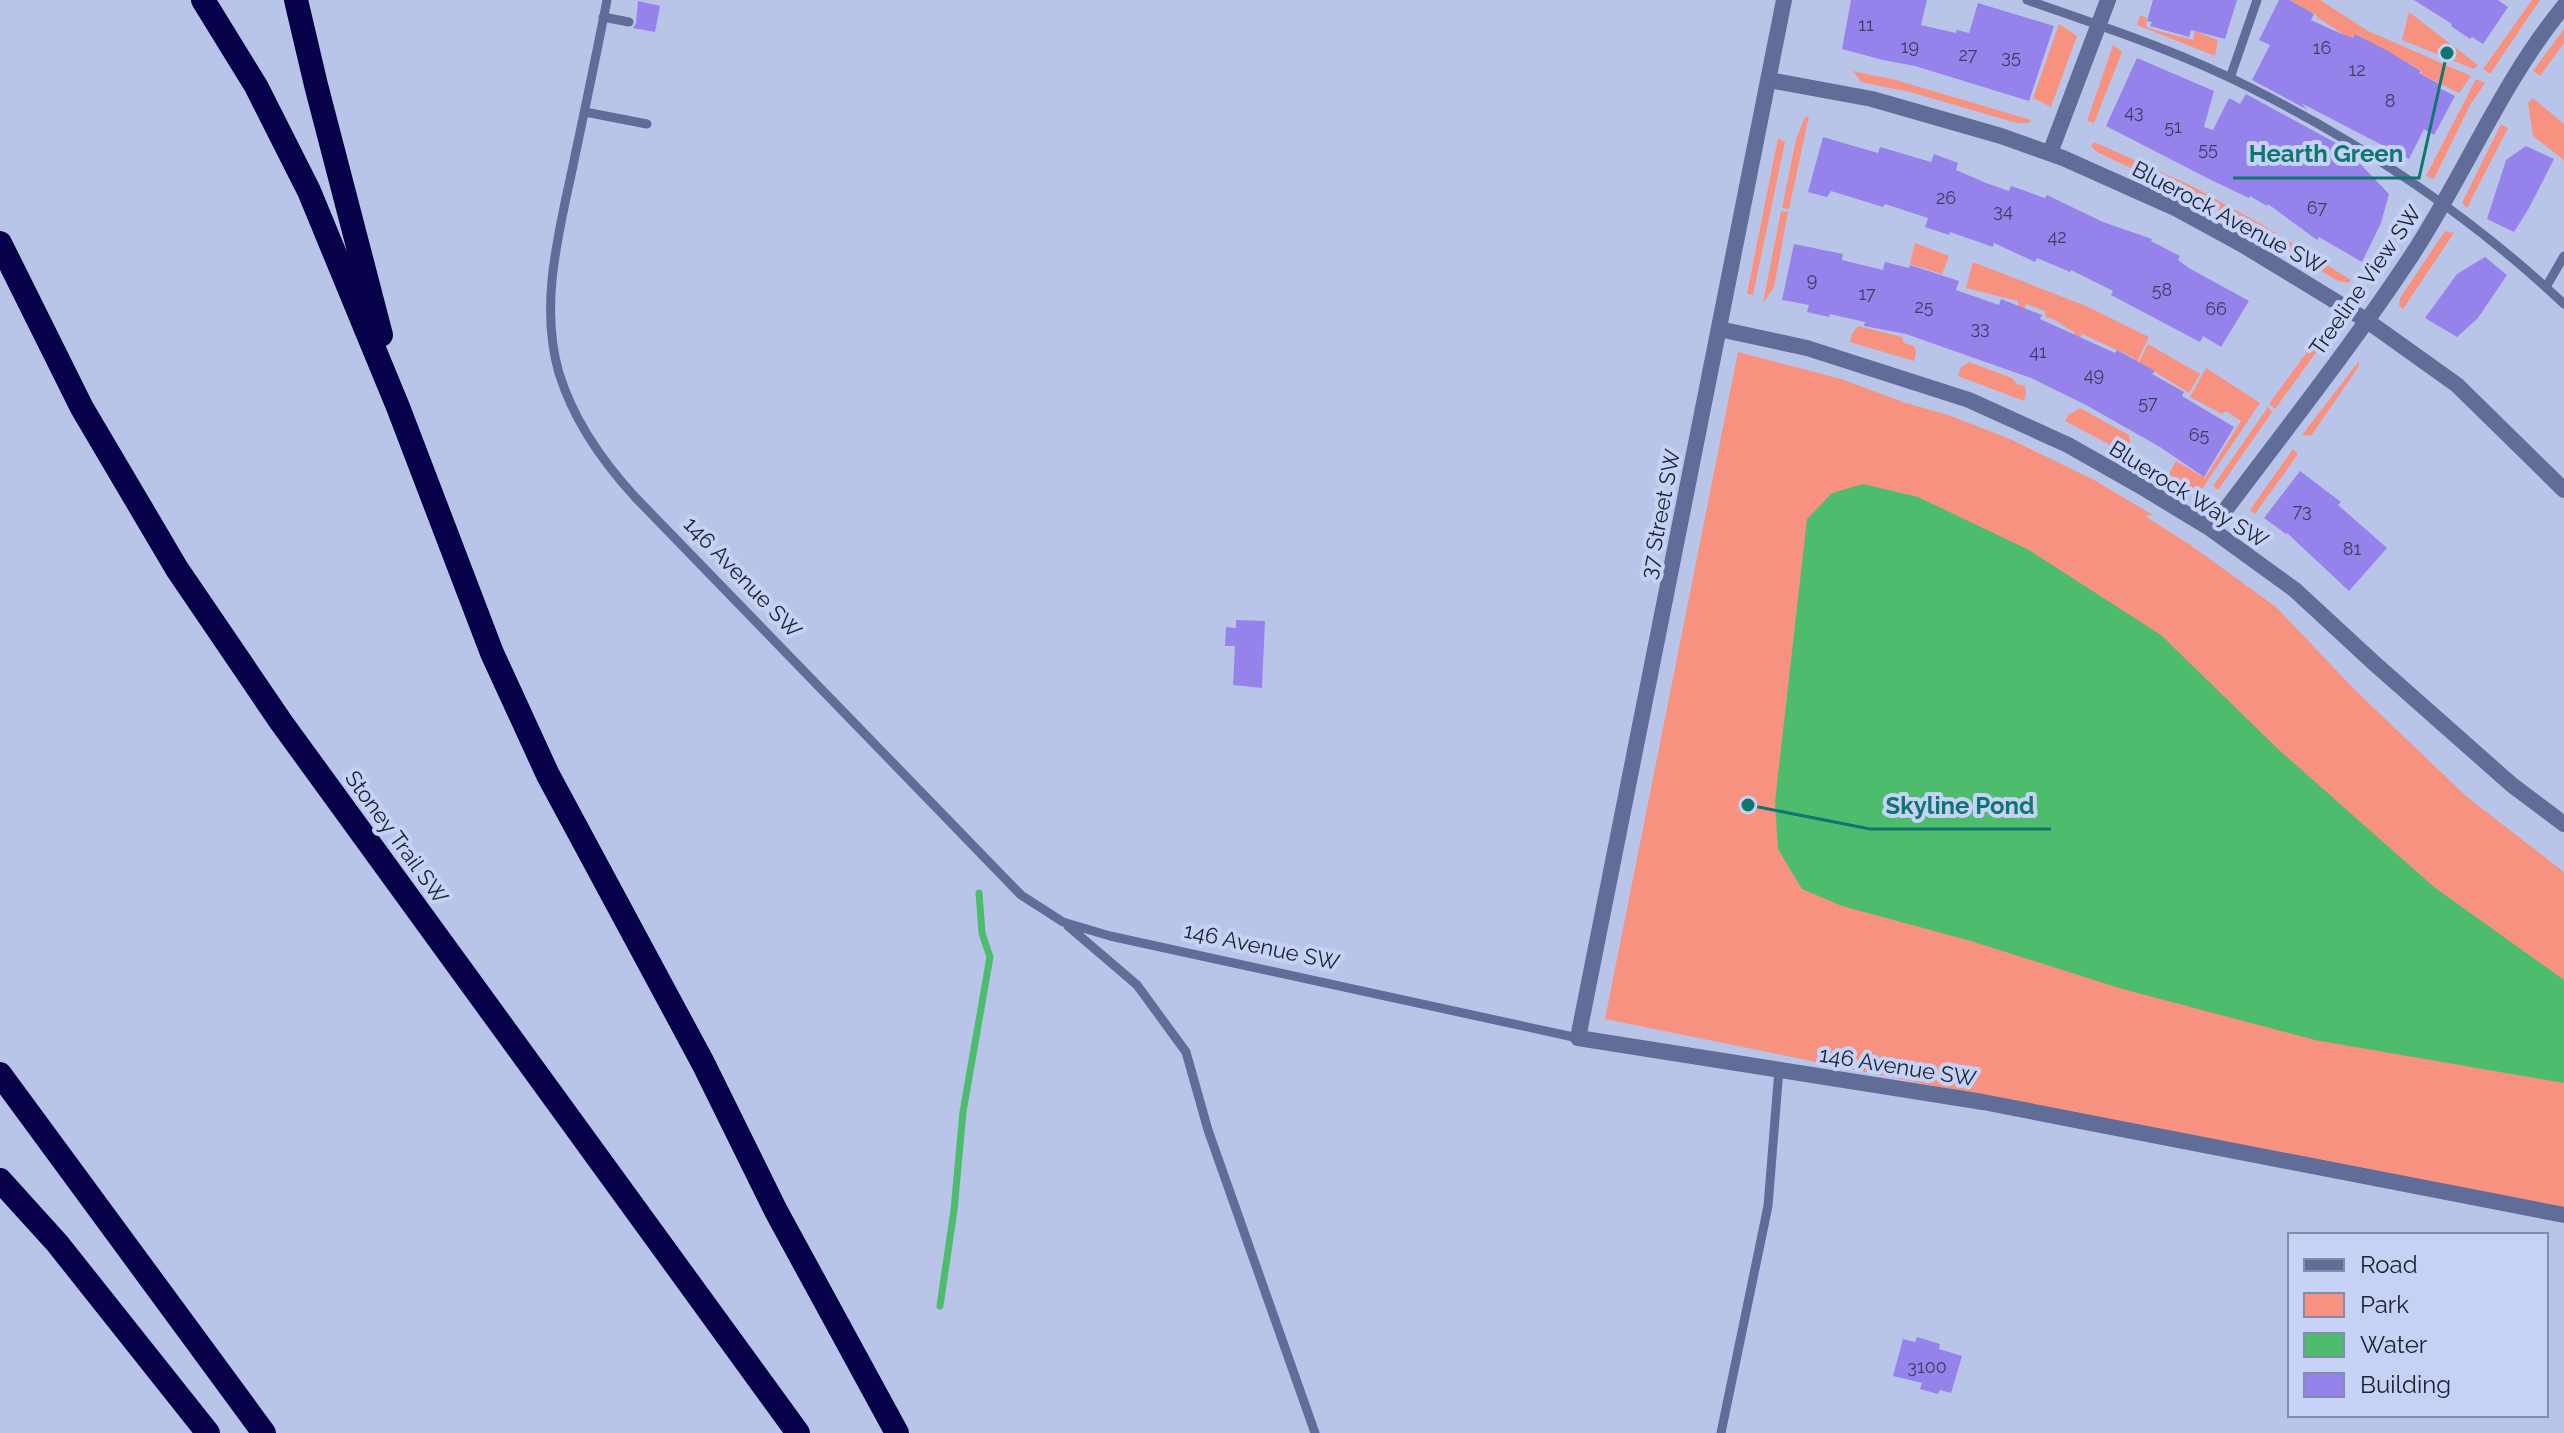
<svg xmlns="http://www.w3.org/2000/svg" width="2564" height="1433" viewBox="0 0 2564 1433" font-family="Raleway,sans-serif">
	<rect width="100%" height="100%" fill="#b9c5e8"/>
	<path fill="#f79281" d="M2289,0H2320L2368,31L2471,76L2459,93L2421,74L2422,71C2410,63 2398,58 2385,52C2375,46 2366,39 2356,34L2352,38L2348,37L2318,18L2315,14Z
		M2532,0H2540L2490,74L2483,69Z
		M2409,12L2478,65L2474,69L2402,40Z
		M2140,15L2147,18L2146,26L2148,28L2193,40L2195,31L2218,40L2215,56L2137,25Z
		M2059,24L2077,36L2051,107L2033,98Z
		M2564,29V43L2540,76L2533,71Z
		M2113,45L2122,52L2094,123L2087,121Z
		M1853,71L1896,80L2031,120L2029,123H2017L1910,92L1861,82Z
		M2476,79L2485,83L2470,105L2434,179L2426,176Z
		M2533,98L2564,124V160L2533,136L2528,103Z
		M1809,116L1789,209L1782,208L1796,139L1805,117Z
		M2501,124L2508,128L2467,208L2462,203Z
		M1778,138L1785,142L1753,295L1747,294Z
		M2094,142L2190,185L2261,224L2351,280L2348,283L2338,281L2229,215L2097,152L2091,146Z
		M2411,202L2417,208L2372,274L2362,281L2359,278Z
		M1781,211L1788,212L1774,287L1763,303Z
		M2445,231L2454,233L2403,309L2399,306L2400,298Z
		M1915,243L1949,256L1942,274L1910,264Z
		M1973,262L2086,306L2149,337L2137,362L2132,357L2082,334L2066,365L2064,364L2075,332C2064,328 2057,319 2046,317L2045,311L2026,304L2018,322V301L1966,288Z
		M1858,326L1902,337L1904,343L1914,346L1916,352L1914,361L1850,342L1852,334Z
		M2324,333L2320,347L2275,409L2269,404L2320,334Z
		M2148,344L2200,374L2189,393L2139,362Z
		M1738,352L1841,379L1906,403L1948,415L2010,439L2094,480L2153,515L2145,516L2189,544L2276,607L2355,690L2467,797L2564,872V1214L1605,1019Z
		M2359,361V366L2311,436L2302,435Z
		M1969,362L2012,378L2017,384L2025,386L2026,394L2024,401L1958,376L1961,367Z
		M2206,368L2260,403L2200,492H2196L2167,478L2176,461L2205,478L2241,421L2226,411L2222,414L2190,397Z
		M2268,407L2272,412L2218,490L2213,486Z
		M2080,408L2129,435L2131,445L2127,454L2065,421L2068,415Z
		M2293,449L2298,454L2255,514L2250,510Z"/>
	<path fill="#4dbc6d" d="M1863,484L1918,497L2029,550L2161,635L2278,749L2434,887L2564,980V1083L2315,1040L2119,988L1971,941L1842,906L1802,889L1778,849L1775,802L1807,519L1832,493Z"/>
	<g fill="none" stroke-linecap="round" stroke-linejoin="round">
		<path stroke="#4dbc6d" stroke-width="7" d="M940,1306L954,1210L963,1112L990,957L982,933L979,893"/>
	</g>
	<path fill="#9682eb" d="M1851,0H1927L1921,25L1956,33L1957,30L1969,33L1978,3L2054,26L2029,101L1915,66L1883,60L1842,49Z
		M2153,0H2237L2225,39L2191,30L2189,37L2150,26L2152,22L2147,21Z
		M2279,0H2289L2304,8L2314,14L2311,20L2335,31L2353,38L2355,34L2386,50L2421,71L2419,73L2441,85L2439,88L2455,96L2434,135L2424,129L2409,159L2301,103L2308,110L2252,80L2270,45L2259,40Z
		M2414,0H2498L2508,7L2483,44L2472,37L2470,39L2451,26L2452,24Z
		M638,1L660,6L655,32L633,28L636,23Z
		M2137,58L2214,91L2204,127L2213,130L2229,98L2240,104L2246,94L2345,148L2389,194L2381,223L2362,262L2319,237L2317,240L2268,204L2267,206L2250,196L2249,198L2213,181L2106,126Z
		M1823,137L1878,153L1880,147L1931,162L1934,154L1958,163L1956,170L1986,183L2009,191L2011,186L2045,198L2047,195L2103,222L2152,239L2151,241L2180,256L2178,260L2189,268L2249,301L2221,347L2203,336L2200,342L2111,295L2113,291L2071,270L2070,272L2037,258L2035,262L1994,243L1993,247L1950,232L1949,235L1925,227L1928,218L1885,204L1883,207L1831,191L1827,197L1808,192Z
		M2526,146L2554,159L2529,208L2514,232L2487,219L2506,160Z
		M1794,244L1843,254L1842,260L1883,270L1885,262L1909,268L1910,265L1959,281L1956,290L1999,305L2001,299L2042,315L2040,319L2115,353L2117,350L2155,371L2152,374L2184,392L2182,396L2234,427L2204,477L2160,447L2086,405L2031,378L1906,334L1864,326L1865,322L1830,314L1829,317L1807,312L1809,305L1782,300Z
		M2485,257L2507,275L2478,318L2457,337L2425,318L2457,274Z
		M2300,471L2341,502L2338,505L2387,548L2349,591L2287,533L2286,534L2264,518Z
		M1236,620L1265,621L1262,688L1233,685L1235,646H1225L1226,627L1236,628Z
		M1917,1337L1940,1344L1939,1349L1962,1356L1951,1393L1940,1390L1938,1394L1920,1389L1922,1383L1893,1376L1903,1339L1915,1342Z"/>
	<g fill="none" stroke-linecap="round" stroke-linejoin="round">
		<path stroke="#606d98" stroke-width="9" d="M607,0C597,52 586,104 575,156C561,225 538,302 559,373C573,419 603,462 635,497L1021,895L1063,922L1110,936L1578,1038
			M2027,0C2101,26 2178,51 2249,87C2362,143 2472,217 2564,304
			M603,17L629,22
			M2230,78L2257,0
			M585,112L647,124
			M2546,287L2564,256
			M1068,926L1137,985L1186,1052L1208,1130L1315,1433
			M1721,1433L1768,1206L1779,1069"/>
		<path stroke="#606d98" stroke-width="16" d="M1769,80L1872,99L2001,136L2063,158L2177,209L2243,245L2366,320L2457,385L2564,490
			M2050,153L2108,0
			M1719,329L1807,348L1969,400L2068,445L2142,487L2211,529L2295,590L2374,663L2512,785L2564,824
			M2211,529C2279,438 2350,349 2412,255C2466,172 2501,83 2564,6"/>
		<path stroke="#606d98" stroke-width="16" d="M1784,0L1578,1038L1983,1102L2564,1215"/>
		<path stroke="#07024a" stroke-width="24" d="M203,0L256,86L309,191L398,407L492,653L548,775L703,1063L776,1211L897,1433
			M296,0L316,85L381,335
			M0,243L82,408L177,569L281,722L798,1433
			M0,1074L264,1433
			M0,1180L57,1243L208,1433"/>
	</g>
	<g text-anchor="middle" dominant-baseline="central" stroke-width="8" stroke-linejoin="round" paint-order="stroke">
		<g font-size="18" fill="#3e3c60">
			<text x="1866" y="24">11</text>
			<text x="1910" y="46">19</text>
			<text x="2322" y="47">16</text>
			<text x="1968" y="54">27</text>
			<text x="2011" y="56">35</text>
			<text x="2357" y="69">12</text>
			<text x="2390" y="100">8</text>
			<text x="2134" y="111">43</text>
			<text x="2173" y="126">51</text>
			<text x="2208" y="148">55</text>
			<text x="1946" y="197">26</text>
			<text x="2317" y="207">67</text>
			<text x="2003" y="210">34</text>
			<text x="2057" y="236">42</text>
			<text x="1812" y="279">9</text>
			<text x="2162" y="289">58</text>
			<text x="1867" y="293">17</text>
			<text x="1924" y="306">25</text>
			<text x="2216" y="308">66</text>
			<text x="1980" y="327">33</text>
			<text x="2038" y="351">41</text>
			<text x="2094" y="374">49</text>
			<text x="2148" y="402">57</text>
			<text x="2199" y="434">65</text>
			<text x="2302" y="510">73</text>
			<text x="2352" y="548">81</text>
			<text x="1927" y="1366">3100</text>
		</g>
		<g font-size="22" fill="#202431" stroke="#c6d2f5">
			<text transform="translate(2229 217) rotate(28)">Bluerock Avenue SW</text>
			<text transform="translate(2365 280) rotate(-55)">Treeline View SW</text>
			<text transform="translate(2189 494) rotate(32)">Bluerock Way SW</text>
			<text transform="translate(1660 514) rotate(-79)">37 Street SW</text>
			<text transform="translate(743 577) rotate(46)">146 Avenue SW</text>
			<text transform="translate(397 837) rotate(54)">Stoney Trail SW</text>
			<text transform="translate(1262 946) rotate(12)">146 Avenue SW</text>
			<text transform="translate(1898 1066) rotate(9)">146 Avenue SW</text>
		</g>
	</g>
	<path fill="none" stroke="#0f766e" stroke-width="3" d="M2447 53L2419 178H2233M1748 805L1870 829H2051"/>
	<g fill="#0f766e" stroke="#c6d2f5" stroke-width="3">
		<circle cx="2447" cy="53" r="8"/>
		<circle cx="1748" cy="805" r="8"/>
	</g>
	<g font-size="24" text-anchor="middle" font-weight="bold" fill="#0f766e" stroke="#c6d2f5" stroke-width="8" stroke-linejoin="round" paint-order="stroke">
		<text x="2326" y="162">Hearth Green</text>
		<text x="1960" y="814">Skyline Pond</text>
	</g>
	<rect x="2288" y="1233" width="260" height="184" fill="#c6d2f5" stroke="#848ca7" stroke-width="2"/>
	<rect x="2304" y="1259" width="40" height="12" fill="#606d98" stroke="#848ca7" stroke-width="2"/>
	<text x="2360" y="1273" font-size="24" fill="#202431">Road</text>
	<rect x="2304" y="1293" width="40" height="24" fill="#f79281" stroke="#848ca7" stroke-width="2"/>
	<text x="2360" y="1313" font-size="24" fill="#202431">Park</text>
	<rect x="2304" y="1333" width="40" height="24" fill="#4dbc6d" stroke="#848ca7" stroke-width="2"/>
	<text x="2360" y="1353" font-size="24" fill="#202431">Water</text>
	<rect x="2304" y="1373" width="40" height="24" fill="#9682eb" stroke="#848ca7" stroke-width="2"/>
	<text x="2360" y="1393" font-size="24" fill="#202431">Building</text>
</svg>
